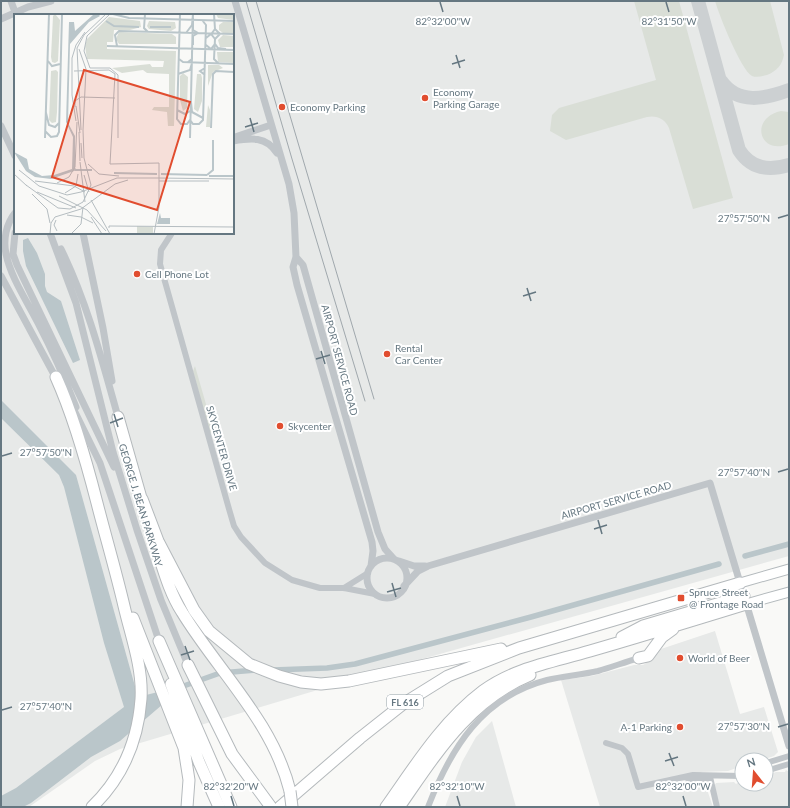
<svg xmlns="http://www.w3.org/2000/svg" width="790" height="808" viewBox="0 0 790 808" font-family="Lato,sans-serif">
	<rect width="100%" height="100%" fill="#f9f9f7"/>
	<path fill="#e7e9e8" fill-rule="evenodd" d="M1,1H789V556L408,663L120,749L95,761L29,807H1ZM15,15H233V233H15Z
		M715,631L740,714L764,707L778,752L774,756L762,760H742V766L728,771L701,772L713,807H600L561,680L592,676L634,665H643L654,658L658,650Z
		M492,721L516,807H445L462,762L476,737Z
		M786,770L789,772V807H720L714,786L716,783L734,782L736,784L742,780V784H766V776L776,772H785Z"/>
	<path fill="#d9ded6" d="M634,1H679L733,198L693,209L669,128C665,119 657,115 647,117L566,140L550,131L552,115L559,108L656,80Z
		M715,1H770L784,55C782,65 777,71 767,75C762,76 757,78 752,76C741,70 719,15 715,1Z
		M781,111L789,112V144C759,156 749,118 781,111Z
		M195,366L214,432L210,433L193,371Z"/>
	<path fill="#bac6ca" d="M28,238L37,253L45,274V286L47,292L61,301L80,360L73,363L26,266L23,251V240Z
		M1,400L76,475L138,697L162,691L163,704L120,741L91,757L31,803L23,807H1V796L16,788L124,707L104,643L64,487L59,475L1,418Z"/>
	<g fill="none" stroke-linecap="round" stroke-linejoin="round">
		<path stroke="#bac6ca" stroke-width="5.5" d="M745,556L789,544
			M273,670L327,668L355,664L531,617L719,564
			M178,688L220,673L256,670"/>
		<path stroke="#ccd0d2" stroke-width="14" d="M698,1L739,150C751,169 769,171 789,165
			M721,81C738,105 765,99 789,90"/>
		<g stroke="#b4babd" stroke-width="11">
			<path id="primary" d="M740,583L789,569
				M746,604L789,592"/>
		</g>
		<g stroke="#b4b9bc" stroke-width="13">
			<path id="motorway" d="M56,377C74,417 86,460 97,503C106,538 116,572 124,606C131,636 143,668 141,699C138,740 122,778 92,807
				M118,417L143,505
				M142,499L158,541L194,610L209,631L249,664L279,676L301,682L321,684L349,681L501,649
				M159,556C165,575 171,595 182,612C218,671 273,722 290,791
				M133,618L184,748L189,780L187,807
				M622,637L643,626L744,596
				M159,641L231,807
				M639,658L648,656L662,637L673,629
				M188,665L232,754L271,807
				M171,684L199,762L219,807
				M280,807L360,738L403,704L448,676L519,648L740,583
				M386,807C415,766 442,722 483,691C514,668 553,662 590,651C642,636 694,620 746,604
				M399,807C436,754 468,701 530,675"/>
		</g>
		<path stroke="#c0c5c9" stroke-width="6" d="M172,233L161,250L160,264L229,509L234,526L241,537L265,563L292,580L320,588H344L375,594
			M344,588L368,573
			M606,743L622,748L628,754L638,787L693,775L742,776
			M766,763L789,756
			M766,771L789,764
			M710,777L717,807
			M687,778C696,783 701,782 710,777
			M428,807C451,748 482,697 547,680C564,676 581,675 598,671C612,667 625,662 639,658"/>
		<path stroke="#c0c5c9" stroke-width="7" d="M11,1L16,15
			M235,1L289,184L294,213L296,257L293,267L297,285L372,542L373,551L371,566
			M1,19L28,7L51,1
			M1,126L15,156
			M235,137L271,125
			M233,141C251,138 266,136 277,153
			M15,213C6,224 3,240 6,254C11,278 27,301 38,323C52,350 65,379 76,407
			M15,233L13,254L17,265L114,467
			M50,233L76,303L113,452L137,530L161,600L188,665
			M83,233L103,328L112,381
			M61,249C87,302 102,360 118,417
			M296,257L303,265L378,532L385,549L394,559
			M1,276L57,380
			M71,404L100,463L159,641
			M367 578a20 20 0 1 1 40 0a20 20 0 1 1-40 0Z
			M399,561L414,566H425
			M404,586L418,571L428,566L710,483L789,746"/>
		<use href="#primary" stroke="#fff" stroke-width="9"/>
		<use href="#motorway" stroke="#fff" stroke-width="11"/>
		<path stroke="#a0a8ad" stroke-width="1" d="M246,1L292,159L365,401
			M256,1L374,399"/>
		<g stroke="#b4b9bc" stroke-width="13" stroke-linecap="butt">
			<path id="motorway-bridge" d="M290,791L292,807"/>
		</g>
		<use href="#motorway-bridge" stroke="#fff" stroke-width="11"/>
	</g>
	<path fill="none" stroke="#657781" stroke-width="1.5" d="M440,2L443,12M666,2L669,12M456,55L460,68M452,64L465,60M250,118L254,132M245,127L258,123M778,218L788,215M527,288L531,301M523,296L536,292M321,351L325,364M316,359L330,355M114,414L118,427M110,423L123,418M2,456L12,453M778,472L788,469M598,520L602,534M594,529L607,525M392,583L396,597M387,592L401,588M185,646L190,660M181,655L194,651M2,710L12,707M778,727L788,724M669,753L674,766M665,761L678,757M231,796L234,806M457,796L460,806M683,796L686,806"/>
	<g fill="#e14d2f" stroke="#fff" stroke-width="1.5">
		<circle cx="425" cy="98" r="4"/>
		<circle cx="282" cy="107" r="4"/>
		<circle cx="137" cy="274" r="4"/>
		<circle cx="387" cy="354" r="4"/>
		<circle cx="280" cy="426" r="4"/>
		<rect x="677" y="594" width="8" height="8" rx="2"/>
		<circle cx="680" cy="658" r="4"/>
		<circle cx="680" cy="727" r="4"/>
	</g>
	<g text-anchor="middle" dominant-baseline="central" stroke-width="4" stroke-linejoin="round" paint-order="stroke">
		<rect fill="#fff" stroke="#93a0a7" stroke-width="1" x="387" y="695" width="36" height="14" rx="3"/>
		<g font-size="9" font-weight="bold" fill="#657781">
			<text x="405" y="702">FL 616</text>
		</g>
		<g font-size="10" fill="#657781" stroke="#fff" text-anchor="start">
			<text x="433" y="92">Economy<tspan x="433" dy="12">Parking Garage</tspan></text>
			<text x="290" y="107">Economy Parking</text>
			<text x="145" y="274">Cell Phone Lot</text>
			<text x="395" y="348">Rental<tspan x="395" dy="12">Car Center</tspan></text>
			<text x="288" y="426">Skycenter</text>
			<text x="689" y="592">Spruce Street<tspan x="689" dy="12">@ Frontage Road</tspan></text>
			<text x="688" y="658">World of Beer</text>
			<text x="672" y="727" text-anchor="end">A-1 Parking</text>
		</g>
		<g font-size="10" fill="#657781" stroke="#fff">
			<text transform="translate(340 360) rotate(75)">AIRPORT SERVICE ROAD</text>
			<text transform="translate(222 448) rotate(74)">SKYCENTER DRIVE</text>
			<text transform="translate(616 500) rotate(-16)">AIRPORT SERVICE ROAD</text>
			<text transform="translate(141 505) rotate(73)">GEORGE J. BEAN PARKWAY</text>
		</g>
	</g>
	<g transform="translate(14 14)">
		<rect width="220" height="220" fill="#f9f9f7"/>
		<path d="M41,0L46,6L44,47L41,49L38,48L37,43L39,2ZM220,0V6L204,4L202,0ZM95,3L126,7L127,13L116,16H100L99,28H93V35L162,37L160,112H154L153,98L138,96L140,93H155V60L133,59L129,56L108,59L98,54L136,50L138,53H149L150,47L73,45L71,32L73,25ZM135,7L161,8L162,14L157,17L135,15L133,12ZM209,8H220V19H209L205,16V11ZM105,18L158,20L162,23V30H105L102,25ZM209,21L220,22V33H206L204,26ZM203,38H220V49L204,48ZM194,51H205L209,54L199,58L194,72ZM42,56L44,58L43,98L42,108L38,109L35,106L37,57ZM169,59L174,63L173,94L169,97L166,86V62ZM183,60H187L188,64V87L184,98L180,95ZM194,91L196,96V113H192ZM123,212L139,213V220H123Z" fill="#d9ded6"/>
		<path d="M84,0L86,2L75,8L56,30L54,109L61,122V154L63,156L37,165L21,163L12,157L0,138L13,145L15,155L28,162L40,161L58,155L59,123L52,108L55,8H60L61,17L79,1ZM146,199L147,204H156V210H143Z" fill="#bac6ca"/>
		<path fill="none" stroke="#bac6ca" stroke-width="2" d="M99,0L115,4L220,7M131,0L130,14L134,18M166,0L163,105L167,110H173L176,106L179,110H185L189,106L192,11L188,6M200,0L201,15M92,7L100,12L125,13M136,13H157M172,19L178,11L179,0M198,19L201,15L206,20L201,25M192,24L197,20L201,25M201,25L200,45L204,49M179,31V22L184,19L179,16V7M192,31L197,35L201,30L204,34L212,35M93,32L220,36M103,32L101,21L105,17L220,20M165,45L169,48L220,50M34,47L38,52L46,50M174,48L178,45V37M164,60L176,56L178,49M191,61L186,57L191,54M177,88L178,98L189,104M163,96L171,100L176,97M32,99L35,111L41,113L45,109M197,114L199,60L202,57L220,58M31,117L37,123L43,122L45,118L48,0M31,124L35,0M176,124L179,0M61,156H78M100,159L143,160M147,160L193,161M193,161L199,156V126M195,162H220"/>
		<path fill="none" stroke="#b5bdc1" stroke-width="1" d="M96,0L73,22L70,37L76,54H96L104,61V124M65,35L72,55L69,116M60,57L95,56L101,60L96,150L145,149V193L140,220M62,92L66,119M61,93V87L67,83L101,84M62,107L58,81V44L62,31L71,18M67,116L63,34L70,21L92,0M65,118L66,147M67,129L68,144M66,148L71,188M74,150L85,160L105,162M5,156L25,172L53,181L67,178L103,164H145M0,160L13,172M70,161L75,178M145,164L220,165M21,167L60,172L71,178M145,167H195M43,169L55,163L61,153L63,108M12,171L44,194L56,195L69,188L77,171L70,144L69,116M23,178L62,194M51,179L62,172L64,160M18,180L33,195L36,209M45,182L73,196L92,217M77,186L96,220M53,201L67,203L79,209M77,203L88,220M42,206L40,211L43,217M95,214V212L220,213M36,220L37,209L41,203L67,195L101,170L114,166M57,220L67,210L69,193"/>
		<path fill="#e14d2f" fill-opacity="0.15" stroke="#e14d2f" stroke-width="2" d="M70,56L176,88L143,196L38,163Z"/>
		<rect width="220" height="220" fill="none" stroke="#657781" stroke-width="2"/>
	</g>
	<g font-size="10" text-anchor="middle" fill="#657781" stroke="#fff" stroke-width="4" stroke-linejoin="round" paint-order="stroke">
		<text x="443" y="25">82°32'00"W</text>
		<text x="669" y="25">82°31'50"W</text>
		<text x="744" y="222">27°57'50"N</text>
		<text x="46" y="456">27°57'50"N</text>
		<text x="744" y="476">27°57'40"N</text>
		<text x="46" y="710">27°57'40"N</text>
		<text x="744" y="730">27°57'30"N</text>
		<text x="231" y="790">82°32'20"W</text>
		<text x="457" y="790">82°32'10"W</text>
		<text x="683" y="790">82°32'00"W</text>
	</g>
	<rect width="790" height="808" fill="none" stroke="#657781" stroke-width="4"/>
	<g transform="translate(754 772) rotate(343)"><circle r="19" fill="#ffffff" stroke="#c1c9cd"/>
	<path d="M0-3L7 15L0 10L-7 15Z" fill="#e14d2f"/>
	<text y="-6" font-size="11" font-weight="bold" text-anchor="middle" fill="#657781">N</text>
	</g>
</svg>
